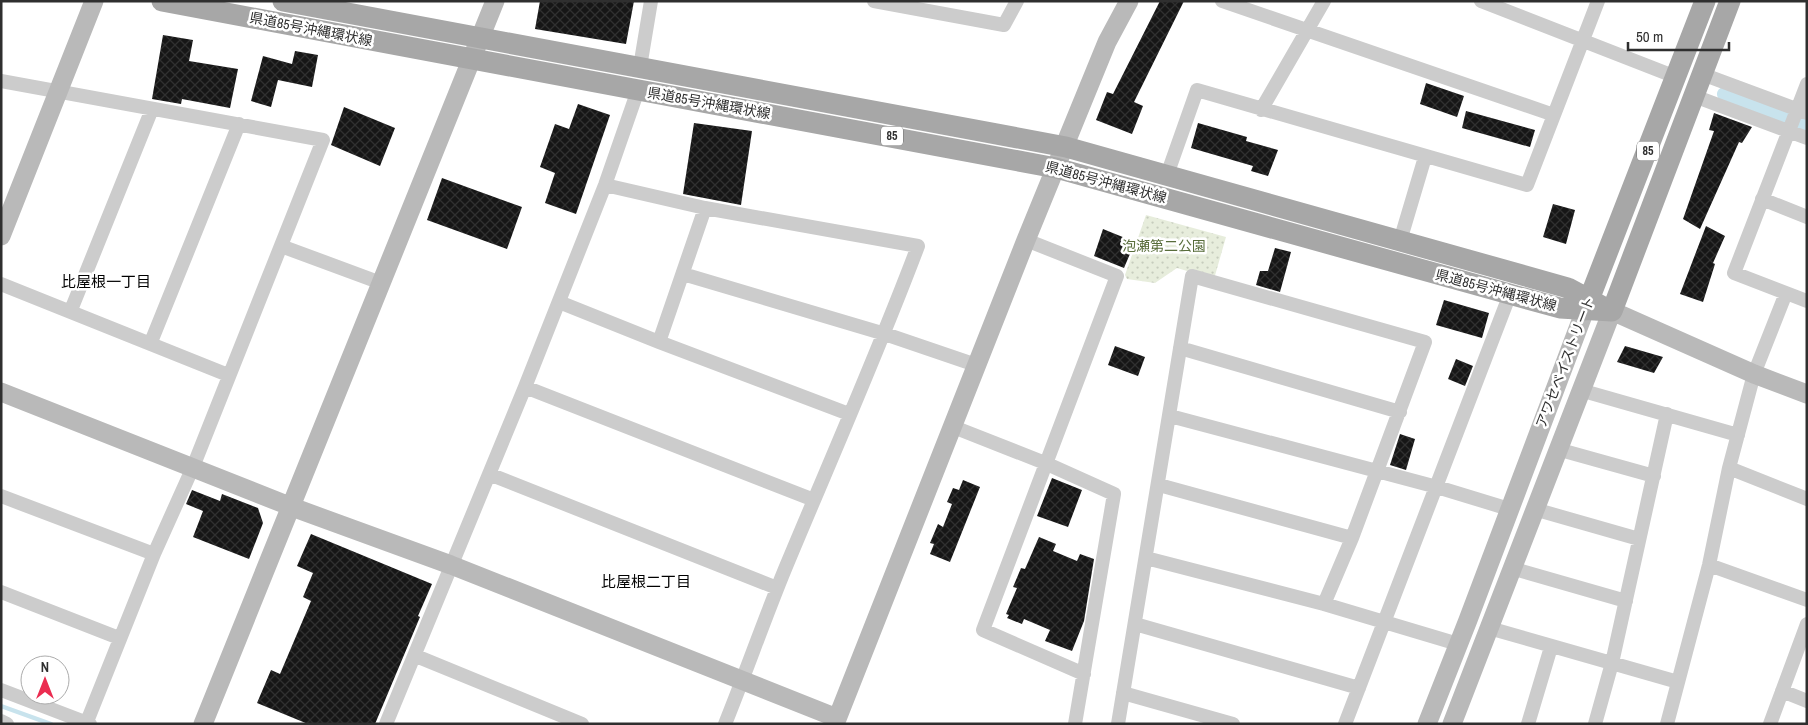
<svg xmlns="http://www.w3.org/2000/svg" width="1808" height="725" viewBox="0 0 1808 725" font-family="'Archivo Narrow','Noto Sans JP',sans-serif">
	<defs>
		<pattern id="park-dots" width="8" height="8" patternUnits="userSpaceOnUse" patternTransform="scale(1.25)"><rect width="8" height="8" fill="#e7eddc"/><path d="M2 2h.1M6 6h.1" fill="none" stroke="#c6ccbd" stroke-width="1.8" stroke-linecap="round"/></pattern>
		<pattern id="building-cross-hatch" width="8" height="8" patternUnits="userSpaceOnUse" patternTransform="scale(1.25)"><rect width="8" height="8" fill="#161616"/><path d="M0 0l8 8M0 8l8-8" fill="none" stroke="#303030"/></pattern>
	</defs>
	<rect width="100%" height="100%" fill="#fff"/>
	<path fill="url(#park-dots)" d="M1146,215L1226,237L1214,279L1177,268L1155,283L1127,279L1125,275Z"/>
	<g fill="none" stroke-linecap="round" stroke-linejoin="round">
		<path stroke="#c8e3ed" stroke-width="4.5" d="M1,706L51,724"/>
		<path stroke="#c8e3ed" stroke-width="14" d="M1724,94L1807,125"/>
	</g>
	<path fill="url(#building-cross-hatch)" d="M540,1H634L626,44L535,29Z
		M1160,1H1184L1134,102L1143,106L1132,134L1096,120L1107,92L1113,94Z
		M163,35L193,40L189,61L238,69L230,108L182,99L181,104L152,99Z
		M295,51L318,55L312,87L278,80L271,107L251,101L263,56L292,64Z
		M1426,83L1464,96L1457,117L1420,104Z
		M578,104L610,115L576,214L545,203L555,173L540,167L555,124L569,129Z
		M344,107L395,128L380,166L331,145Z
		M1466,111L1535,130L1530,147L1462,128Z
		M1714,113L1752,127L1742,143L1739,142L1700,229L1683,219L1714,131L1709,130Z
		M694,123L752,131L741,205L683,194Z
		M1198,123L1247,137L1246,141L1278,150L1268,176L1251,171L1253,166L1191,148Z
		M442,178L522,207L507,249L427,220Z
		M1553,204L1575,210L1566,244L1543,237Z
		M1706,226L1725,236L1713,263L1715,264L1703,302L1680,294Z
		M1103,229L1135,242L1124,268L1094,256Z
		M1275,248L1291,252L1280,292L1256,285L1260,271H1268Z
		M1444,300L1489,313L1482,338L1436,325Z
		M1115,346L1145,357L1138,376L1108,365Z
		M1625,346L1663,357L1654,373L1617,362Z
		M1456,359L1473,366L1465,386L1448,379Z
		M1400,434L1415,439L1406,470L1390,465Z
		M1052,478L1082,490L1068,527L1037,516Z
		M963,480L980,487L950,562L930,554L934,544L930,543L938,524L943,527L952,504L947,502L953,488L959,490Z
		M192,490L220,501L222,494L258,508L263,523L249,559L193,537L203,511L186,504Z
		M311,534L432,584L418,616L420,617L375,724H308L257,703L271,670L280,674L311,601L303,597L313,573L297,566Z
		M1039,537L1056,544L1053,551L1077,561L1080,554L1094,559L1084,621L1072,651L1045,641L1050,630L1024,619L1022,624L1007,618L1009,615L1006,614L1017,588L1013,587L1021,568L1025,569Z"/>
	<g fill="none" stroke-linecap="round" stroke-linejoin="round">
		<path stroke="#ccc" stroke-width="14" d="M874,1L1004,25L1017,1
			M1222,1L1554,115
			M1481,1L1676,77
			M640,67L651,1
			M1702,74L1807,113
			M1,81L323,140L193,467L154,554L86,724
			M1807,84L1734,273L1807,301
			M1694,96L1807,138
			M1261,110L1324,1
			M1167,175L1197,90L1527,185L1598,1
			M605,185L705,208L918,246C877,355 830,461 785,569C764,620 746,672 725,724
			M1762,199L1807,217
			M1026,240L1117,276L983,630L1084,674
			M1400,241L1425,157
			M281,246L381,283
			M683,274L885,334L976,365
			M1,284L228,375
			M559,302L659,342L849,414
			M71,310L152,109
			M151,342L239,124
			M659,342L705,208
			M1180,348L1400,412
			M525,387L814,500
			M1580,390L1738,435
			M1170,416L1437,487L1509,509
			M951,426L1045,463L1114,494L1075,724
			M1557,449L1654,476
			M1729,468L1807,499
			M489,474L777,588
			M1159,485L1352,538
			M1,496L154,554
			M1534,509L1639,539
			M1146,558L1324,604L1458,644
			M1709,565L1807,600
			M1511,568L1626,601
			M1,592L119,638
			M1135,624L1359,688
			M1489,628L1678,682
			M416,656L582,724
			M1,690L90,724
			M1782,691L1807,701
			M1123,693L1233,724
			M1,721L7,724
			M386,724L525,387L605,185L638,90
			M1118,724L1192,276L1425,342L1352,538L1324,604
			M1345,724L1510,294
			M1528,724L1551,647
			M1595,724L1612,663L1667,414
			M1667,724L1709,565L1729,468L1754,374L1786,293
			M1770,724L1807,624"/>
		<path stroke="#b9b9b9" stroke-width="19" d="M1,236L94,1
			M1,392L292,507L451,565L837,718
			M203,724L495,1
			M835,724L1026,240L1107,42L1129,1
			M1427,724L1468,620L1585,310
			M1452,724L1612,311L1754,374L1807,394"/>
		<path stroke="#a7a7a7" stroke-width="21" d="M162,1L1056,168L1560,308L1612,311
			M283,1L1066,147L1568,288L1605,308
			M1585,310L1705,1
			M1612,311L1730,1"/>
	</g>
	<g text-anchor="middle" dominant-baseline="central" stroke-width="5" stroke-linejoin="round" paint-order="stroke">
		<g fill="#fff" stroke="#6d6d6d" stroke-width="1">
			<rect x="881" y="126.5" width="22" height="19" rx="4"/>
			<rect x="1637" y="141.5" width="22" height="19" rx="4"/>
		</g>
		<g font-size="12" font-weight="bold" fill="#2f2f2f">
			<text x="892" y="136">85</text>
			<text x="1648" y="151">85</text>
		</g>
		<g font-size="14" fill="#2f2f2f" stroke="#fff">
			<text transform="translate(311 29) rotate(11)">県道85号沖縄環状線</text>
			<text transform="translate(709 103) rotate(10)">県道85号沖縄環状線</text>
			<text transform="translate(1106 182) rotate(15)">県道85号沖縄環状線</text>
			<text transform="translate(1496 290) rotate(15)">県道85号沖縄環状線</text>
			<text transform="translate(1565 362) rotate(-69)">アワセベイストリート</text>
		</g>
		<g font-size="14" fill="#586d3b" stroke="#fff">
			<text x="1164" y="246">泡瀬第二公園</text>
		</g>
		<g font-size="15" fill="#000" stroke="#fff">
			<text x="106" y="281">比屋根一丁目</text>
			<text x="646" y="581">比屋根二丁目</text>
		</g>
	</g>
	<rect width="1808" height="725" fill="none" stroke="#2f2f2f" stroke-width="5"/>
	<g transform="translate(45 680)"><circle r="24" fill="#ffffff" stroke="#acacac"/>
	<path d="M0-4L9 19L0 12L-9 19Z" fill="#eb2c50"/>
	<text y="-8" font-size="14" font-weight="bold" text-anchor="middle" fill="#2f2f2f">N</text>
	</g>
	<path d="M1628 42v8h101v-8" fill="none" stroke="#2f2f2f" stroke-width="2.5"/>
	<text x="1636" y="42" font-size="15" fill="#2f2f2f" stroke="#ffffff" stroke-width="4" paint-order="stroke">50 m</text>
</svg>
